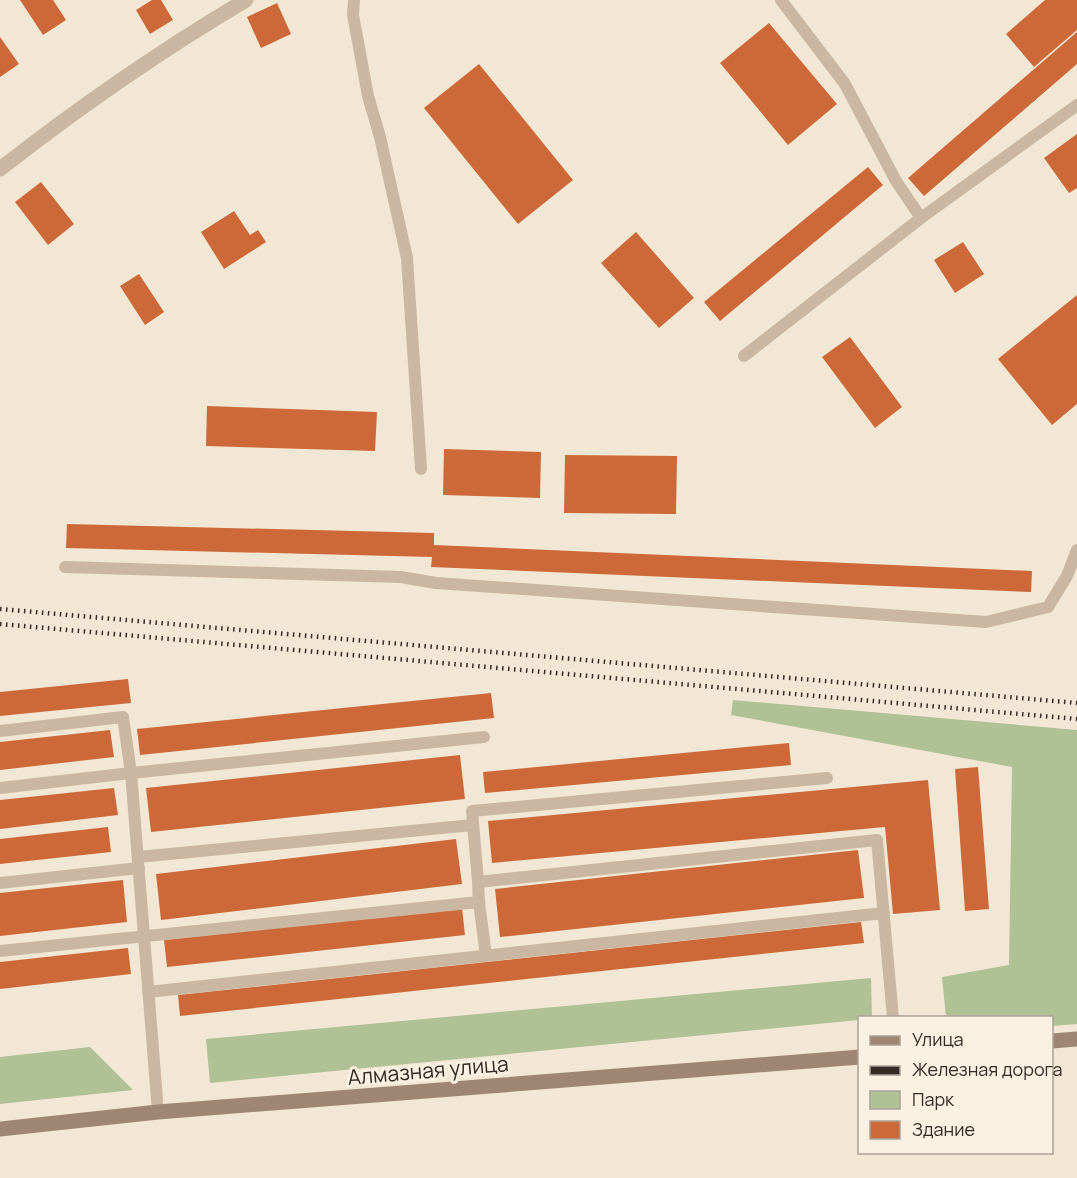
<svg xmlns="http://www.w3.org/2000/svg" width="1077" height="1178" viewBox="0 0 1077 1178" font-family="Manrope,sans-serif">
	<rect width="100%" height="100%" fill="#f2e7d5"/>
	<path fill="#afc195" d="M733,700L1077,730V1024L1052,1026V1018L946,1017L942,977L1009,965L1012,767L731,715Z
		M871,978L872,1017L860,1018L859,1020L210,1083L206,1039Z
		M90,1047L133,1090L0,1104V1057Z"/>
	<path fill="#cd6938" d="M20,0H53L66,20L43,35Z
		M152,0H161L173,20L150,34L136,10Z
		M1045,0H1077V30L1034,67L1006,34Z
		M277,3L291,34L261,48L247,17Z
		M769,23L837,104L788,145L720,63Z
		M1077,32V64L924,196L908,178Z
		M0,37L19,64L0,77Z
		M479,64L573,180L518,224L424,108Z
		M1077,134V188L1069,193L1044,158Z
		M868,167L883,185L720,321L704,302Z
		M41,182L74,224L48,245L15,202Z
		M234,211L250,235L258,230L266,242L224,269L201,232Z
		M636,232L694,298L659,328L601,263Z
		M963,242L984,274L955,293L934,260Z
		M139,274L164,312L145,325L120,286Z
		M1077,295V404L1052,425L998,359Z
		M850,337L902,407L875,428L822,357Z
		M207,406L377,412L375,451L206,446Z
		M444,449L541,452L540,498L443,495Z
		M565,455L677,456L676,514L564,513Z
		M67,524L434,533V545L1032,571L1031,592L431,567L432,557L66,548Z
		M128,679L131,703L0,716V692Z
		M491,693L494,718L140,755L137,729Z
		M110,730L114,757L0,770V742Z
		M789,743L791,765L485,793L483,772Z
		M460,755L465,799L151,832L146,788Z
		M978,767L989,909L965,911L955,769Z
		M928,780L940,910L893,914L885,827L492,863L488,821Z
		M114,788L118,815L0,829V800Z
		M108,827L111,852L0,864V839Z
		M456,839L462,884L161,920L156,874Z
		M858,850L864,898L500,937L495,889Z
		M123,880L127,922L0,936V893Z
		M462,908L465,935L167,967L164,940Z
		M861,922L864,943L180,1016L178,995Z
		M128,948L131,974L0,989V962Z"/>
	<g fill="none" stroke-linecap="round" stroke-linejoin="round">
		<path stroke="#cab7a1" stroke-width="12" d="M354,0L353,15L368,96L380,137L407,258L421,469
			M781,0L845,84L896,181L921,218
			M744,356L921,218L1077,105
			M65,567L401,577L436,583L986,622L1048,607L1067,576L1077,550
			M0,731L123,717L131,773L0,788
			M138,857L473,825
			M478,882L472,811L827,778
			M0,883L139,868
			M479,902L486,956
			M0,951L479,902L478,882L877,840L893,1018
			M148,992L884,913
			M158,1112L131,773L484,737"/>
		<path stroke="#cab7a1" stroke-width="15" d="M0,169C78,108 160,51 246,0"/>
		<path stroke="#9e8673" stroke-width="15" d="M1052,1041L1077,1039
			M0,1129L158,1112L860,1057"/>
		<path stroke="#342b24" stroke-width="4.5" stroke-dasharray="1.5 4.5" stroke-linecap="butt" d="M0,609L1077,703
			M0,624L1077,719"/>
	</g>
	<g text-anchor="middle" dominant-baseline="central" stroke-width="6" stroke-linejoin="round" paint-order="stroke">
		<g font-size="21" fill="#342b24" stroke="#faf1e2">
			<text transform="translate(428 1070) rotate(-5)">Алмазная улица</text>
		</g>
	</g>
	<rect x="858" y="1016" width="195" height="138" fill="#faf1e2" stroke="#aba296" stroke-width="1.5"/>
	<rect x="870" y="1036" width="30" height="9" fill="#9e8673" stroke="#aba296" stroke-width="1.5"/>
	<text x="912" y="1046" font-size="18" fill="#342b24">Улица</text>
	<rect x="870" y="1066" width="30" height="9" fill="#342b24" stroke="#aba296" stroke-width="1.5"/>
	<text x="912" y="1076" font-size="18" fill="#342b24">Железная дорога</text>
	<rect x="870" y="1091" width="30" height="18" fill="#afc195" stroke="#aba296" stroke-width="1.5"/>
	<text x="912" y="1106" font-size="18" fill="#342b24">Парк</text>
	<rect x="870" y="1121" width="30" height="18" fill="#cd6938" stroke="#aba296" stroke-width="1.5"/>
	<text x="912" y="1136" font-size="18" fill="#342b24">Здание</text>
</svg>
